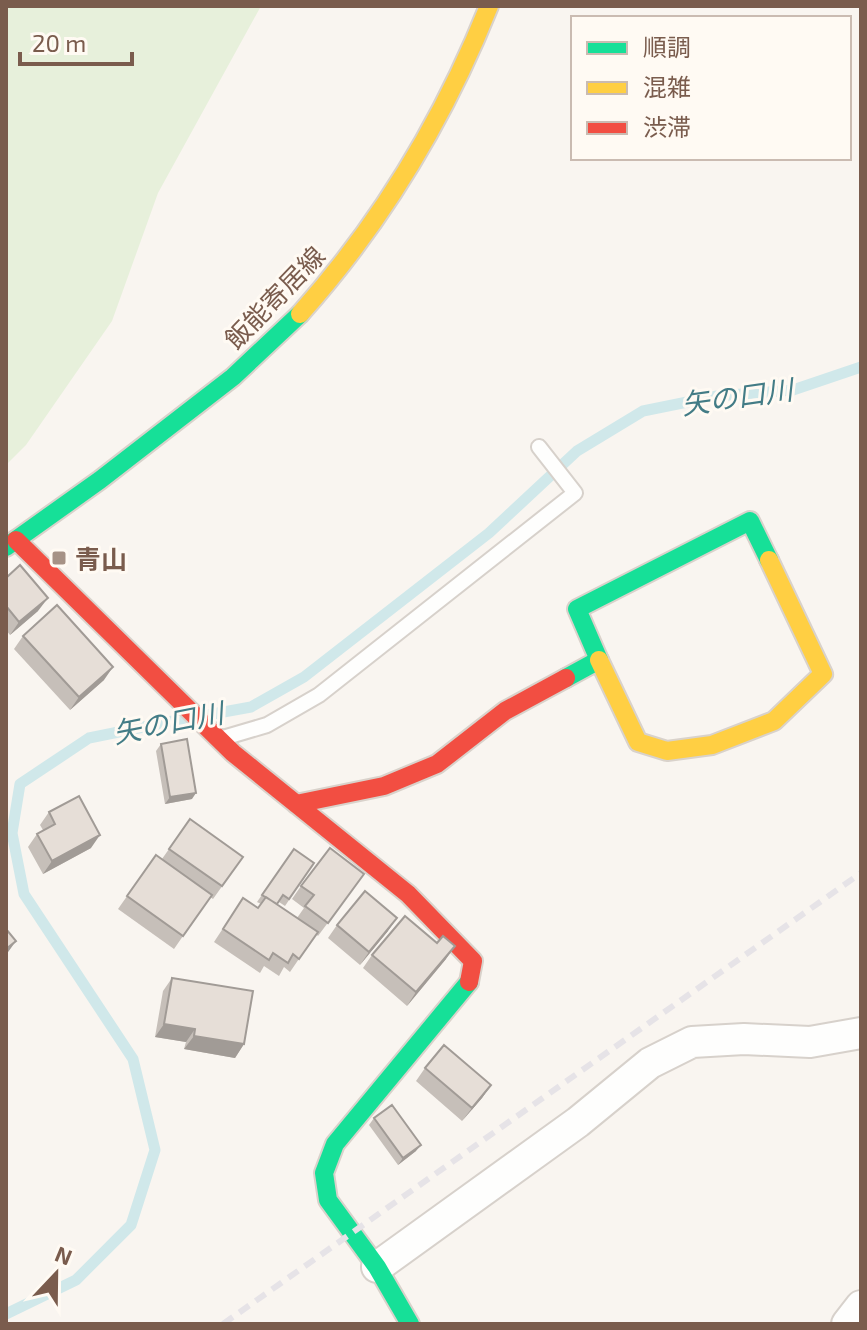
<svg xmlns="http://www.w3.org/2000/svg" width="867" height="1330" viewBox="0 0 867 1330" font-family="'Exo 2','Noto Sans JP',sans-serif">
	<rect width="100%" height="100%" fill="#f9f5f0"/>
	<path fill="#e7f0db" d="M6,6H261L158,193L112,321L26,445L6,465Z"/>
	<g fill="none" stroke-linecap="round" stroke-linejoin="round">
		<path stroke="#d0e8ea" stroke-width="11" d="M207,715L251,707L304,677L489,533L577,451L643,411L717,396L793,390L861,367
			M6,1314L76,1280L131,1225L155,1150L133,1059L24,894L12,833L20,784L89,738L183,719"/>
		<g stroke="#d7d1cb" stroke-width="18">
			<path id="lane" d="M223,738L267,725L319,695L575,493L539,447"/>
		</g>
		<g stroke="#d7d1cb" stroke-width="34">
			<path id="street" d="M377,1267L578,1122L650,1063L692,1042L744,1039L810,1042L861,1033
				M847,1324L861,1306"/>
		</g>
		<g stroke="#d9d2cb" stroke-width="22">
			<path id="fast" d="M6,547L100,480L233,377L300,314
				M566,678L599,660L577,609L750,521L769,560
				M410,1324L377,1267L328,1200L324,1173L335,1144L469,982"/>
		</g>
		<g stroke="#d9d2cb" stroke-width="22">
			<path id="slow" d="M300,314C382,222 443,121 489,6
				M599,660L638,742L667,751L712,745L774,721L823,674L769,560"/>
		</g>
		<g stroke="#d9d2cb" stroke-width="22">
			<path id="jam" d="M16,540L233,753L408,894L473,961L469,982
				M296,804L384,786L437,764L505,711L566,678"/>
		</g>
		<use href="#lane" stroke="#fefefd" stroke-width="14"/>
		<use href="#street" stroke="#fefefd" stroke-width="30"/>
		<use href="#fast" stroke="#16e098" stroke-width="18"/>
		<use href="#slow" stroke="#ffcf43" stroke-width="18"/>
		<use href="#jam" stroke="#f24e42" stroke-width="18"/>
		<path stroke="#e6e3e7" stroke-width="6" stroke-dasharray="12 8" stroke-linecap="butt" d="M223,1324L861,873"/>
	</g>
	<path fill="#c6bfb9" d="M6,578L38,611L10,635L6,630Z
		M23,636L104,680L70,710L14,649Z
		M161,744L192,799L165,804L156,751Z
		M49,812L91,848L43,874L28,847L37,834L43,830L40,825Z
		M190,819L243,857L213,899L210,897L174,949L118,909L156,855L162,859Z
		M289,856L314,863L285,906L279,902L277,904L297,918L304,908L292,899L301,886L364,874L318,936L316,934L290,972L284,967L279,976L264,966L260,973L214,942L243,898L258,908L261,904L257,902Z
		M337,925L388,931L360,965L328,938Z
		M372,955L446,959L407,1006L363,968Z
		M172,978L244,1044L235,1058L184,1049L186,1042L155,1037L163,991Z
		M425,1068L491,1085L482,1098L462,1121L416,1081Z
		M374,1118L416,1151L398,1165L369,1125Z"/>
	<path fill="#a19b96" d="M48,598L38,611L10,635L19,622Z
		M113,667L104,680L70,710L79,697Z
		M196,793L192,799L165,804L170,797Z
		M100,835L91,848L43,874L52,861Z
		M397,918L388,931L360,965L369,952Z
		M16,941L6,955V949Z
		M455,946L446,959L407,1006L416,992Z
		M164,1024L195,1029L186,1042L155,1037Z
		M194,1036L244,1044L235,1058L184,1049Z
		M491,1085L482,1098L462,1121L472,1108Z
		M421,1145L416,1151L398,1165L403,1158Z"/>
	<path fill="#e6ded7" stroke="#a19b96" stroke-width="2" d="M20,565L48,598L19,622L6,606V578Z
		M57,605L113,667L79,697L23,636Z
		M187,739L196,793L170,797L161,744Z
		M79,796L100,835L52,861L37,834L55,824L49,812Z
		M190,819L243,857L222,886L169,849Z
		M330,848L364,874L328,923L305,906L314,895L301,886Z
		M294,849L314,863L289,899L283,895L277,904L262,895Z
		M156,855L212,895L183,936L127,896Z
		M365,891L397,918L369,952L337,925Z
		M266,897L318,932L299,959L293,954L288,963L273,953L269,960L223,929L243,898L258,908Z
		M405,916L437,943L443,936L455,946L416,992L372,955Z
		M6,929L16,941L6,949Z
		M172,978L253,991L244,1044L194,1036L195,1029L164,1024Z
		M444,1045L491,1085L472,1108L425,1068Z
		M392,1105L421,1145L403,1158L374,1118Z"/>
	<rect fill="#a69286" stroke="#fffaf3" stroke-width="3" x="51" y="550" width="16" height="16" rx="4"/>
	<g text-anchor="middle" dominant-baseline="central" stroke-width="6" stroke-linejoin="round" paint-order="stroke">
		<g font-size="26" fill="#7a5c4d" stroke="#fffaf3">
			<text transform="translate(274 297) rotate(-46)">飯能寄居線</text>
		</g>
		<g font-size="26" font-weight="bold" fill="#7a5c4d" stroke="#fffaf3" text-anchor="start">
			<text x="75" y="558">青山</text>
		</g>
		<g font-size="28" font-style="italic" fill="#437c86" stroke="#fffaf3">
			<text transform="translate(737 396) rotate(-8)">矢の口川</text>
			<text transform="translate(168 722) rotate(-11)">矢の口川</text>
		</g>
	</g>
	<rect width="867" height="1330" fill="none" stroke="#7a5c4d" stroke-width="16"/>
	<rect x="571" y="16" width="280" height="144" fill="#fffaf3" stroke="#cabbb1" stroke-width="2"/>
	<rect x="587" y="42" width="40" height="12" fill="#16e098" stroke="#cabbb1" stroke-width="2"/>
	<text x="643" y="56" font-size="24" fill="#7a5c4d">順調</text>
	<rect x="587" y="82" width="40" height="12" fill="#ffcf43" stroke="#cabbb1" stroke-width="2"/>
	<text x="643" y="96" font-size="24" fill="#7a5c4d">混雑</text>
	<rect x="587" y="122" width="40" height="12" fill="#f24e42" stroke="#cabbb1" stroke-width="2"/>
	<text x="643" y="136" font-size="24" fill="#7a5c4d">渋滞</text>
	<g transform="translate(56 1274) rotate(22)" stroke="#fffaf3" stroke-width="6" paint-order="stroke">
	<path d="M0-6L14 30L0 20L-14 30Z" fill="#7a5c4d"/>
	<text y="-12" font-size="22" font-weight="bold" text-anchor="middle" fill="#7a5c4d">N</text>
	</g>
	<path d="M20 52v12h112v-12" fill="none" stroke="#7a5c4d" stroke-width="4"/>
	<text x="32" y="52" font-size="24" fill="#7a5c4d" stroke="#fffaf3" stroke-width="6" paint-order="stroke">20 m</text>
</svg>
